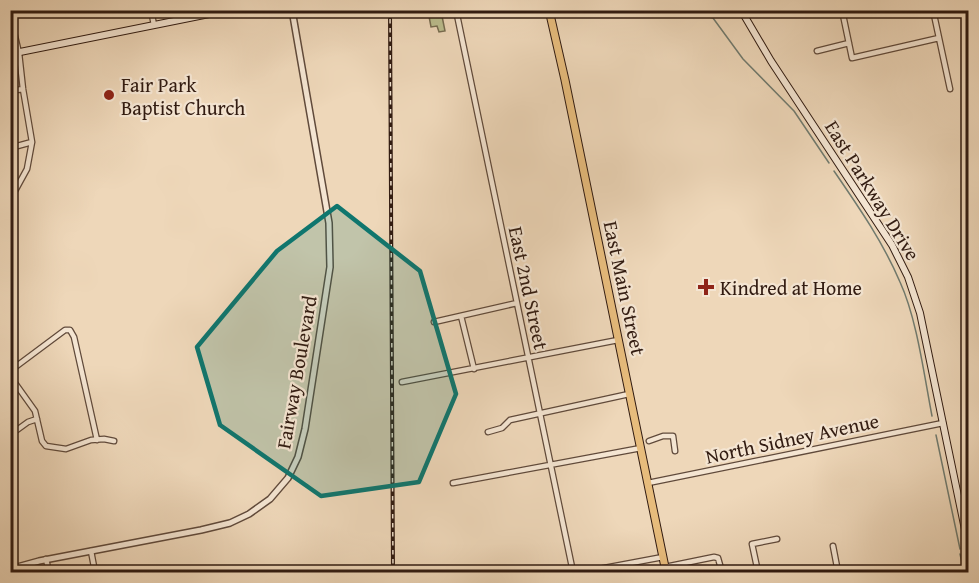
<svg xmlns="http://www.w3.org/2000/svg" width="979" height="583" viewBox="0 0 979 583" font-family="'Gentium Book Plus',serif">
	<rect width="100%" height="100%" fill="#eed7b9"/>
	<filter id="stains"><feTurbulence type="fractalNoise" baseFrequency=".00333" numOctaves="4"/><feColorMatrix values="0 0 0 0 .2 0 0 0 0 .09 0 0 0 0 .02 0 0 0 .5 -.17"/></filter>
	<radialGradient id="worn" r=".72"><stop offset=".6" stop-color="#630" stop-opacity="0"/><stop offset="1" stop-color="#630" stop-opacity=".3"/></radialGradient>
	<path fill="#bbbe8e" stroke="#766c50" stroke-width="1.5" d="M428,11H441L445,31L439,32L437,26L431,27Z"/>
	<g fill="none" stroke-linecap="round" stroke-linejoin="round">
		<path stroke="#707a6e" stroke-width="1.5" d="M677,10L713,18L743,59L794,111L829,163
			M834,171C858,206 883,242 900,282C917,319 924,375 932,416
			M936,435L960,549
			M960,554L964,572"/>
		<g stroke="#604a3b" stroke-width="7">
			<path id="minor" d="M151,10L154,25
				M456,10L573,572
				M842,10L852,58L939,38
				M933,10L950,89
				M10,15L19,53L23,89L32,142L27,169L10,200
				M817,51L849,43
				M10,91L23,89
				M10,148L32,142
				M461,316L474,369
				M434,322L517,303
				M10,371L65,330H70L74,337L97,440
				M10,376L35,411L42,441L46,446L66,449L91,440L104,439L114,441
				M402,382L618,340
				M488,432L502,428L510,420L629,394
				M10,435L28,422L37,419
				M649,441L663,436H673L675,451
				M453,483L641,448
				M648,483L943,423
				M833,546L838,572
				M91,551L95,572
				M46,559L49,572
				M665,567L714,557L718,558L722,572
				M583,572L663,557
				M758,572L752,544L777,539"/>
		</g>
		<g stroke="#604a3b" stroke-width="8">
			<path id="tertiary" d="M10,569L39,561L201,530L230,523L249,514L270,499L288,478L298,457L305,429L330,267L329,223L292,10"/>
		</g>
		<g stroke="#311b11" stroke-width="8">
			<path id="secondary" d="M741,10L771,61L892,245L908,277L920,313L968,544
				M10,54L229,10"/>
		</g>
		<g stroke="#311b11" stroke-width="9">
			<path id="primary" d="M549,10L565,80L666,572"/>
		</g>
		<use href="#minor" stroke="#f4e5d2" stroke-width="4.5"/>
		<use href="#tertiary" stroke="#f4e5d2" stroke-width="5"/>
		<use href="#secondary" stroke="#f4e5d2" stroke-width="6"/>
		<use href="#primary" stroke="#e7bc7c" stroke-width="7"/>
		<g stroke="#311b11" stroke-width="4">
			<path id="rail" d="M390,10L393,572"/>
		</g>
		<use href="#rail" stroke="#f4e5d2" stroke-width="1.5" stroke-dasharray="4.5" stroke-linecap="butt"/>
	</g>
	<path fill="#0f766e" fill-opacity="0.2" stroke="#0f766e" stroke-width="4.5" stroke-linejoin="round" d="M337,206L420,271L456,394L419,482L321,496L220,425L197,347L277,251Z"/>
	<g fill="#8f2418" stroke="#f4e5d2" stroke-width="2">
		<circle cx="109" cy="95" r="6"/>
		<path d="M703 278h6v6h6v6h-6v6h-6v-6h-6v-6h6z"/>
	</g>
	<g text-anchor="middle" dominant-baseline="central" stroke-width="4.5" stroke-linejoin="round" paint-order="stroke">
		<g font-size="20" fill="#311b11" stroke="#f4e5d2" text-anchor="start">
			<text x="121" y="84">Fair Park<tspan x="121" dy="23">Baptist Church</tspan></text>
			<text x="720" y="287">Kindred at Home</text>
		</g>
		<g font-size="20" fill="#311b11" stroke="#f4e5d2">
			<text transform="translate(873 190) rotate(58)">East Parkway Drive</text>
			<text transform="translate(529 288) rotate(78)">East 2nd Street</text>
			<text transform="translate(625 288) rotate(78)">East Main Street</text>
			<text transform="translate(296 372) rotate(-80)">Fairway Boulevard</text>
			<text transform="translate(792 438) rotate(-12)">North Sidney Avenue</text>
		</g>
	</g>
	<rect width="979" height="583" fill="none" stroke="#eed7b9" stroke-width="36"/>
	<rect x="12" y="12" width="955" height="559" fill="none" stroke="#311b11" stroke-width="3"/>
	<rect x="18" y="18" width="943" height="547" fill="none" stroke="#311b11" stroke-width="1.5"/>
	<rect width="100%" height="100%" filter="url(#stains)"/>
	<rect width="100%" height="100%" fill="url(#worn)"/>
</svg>
